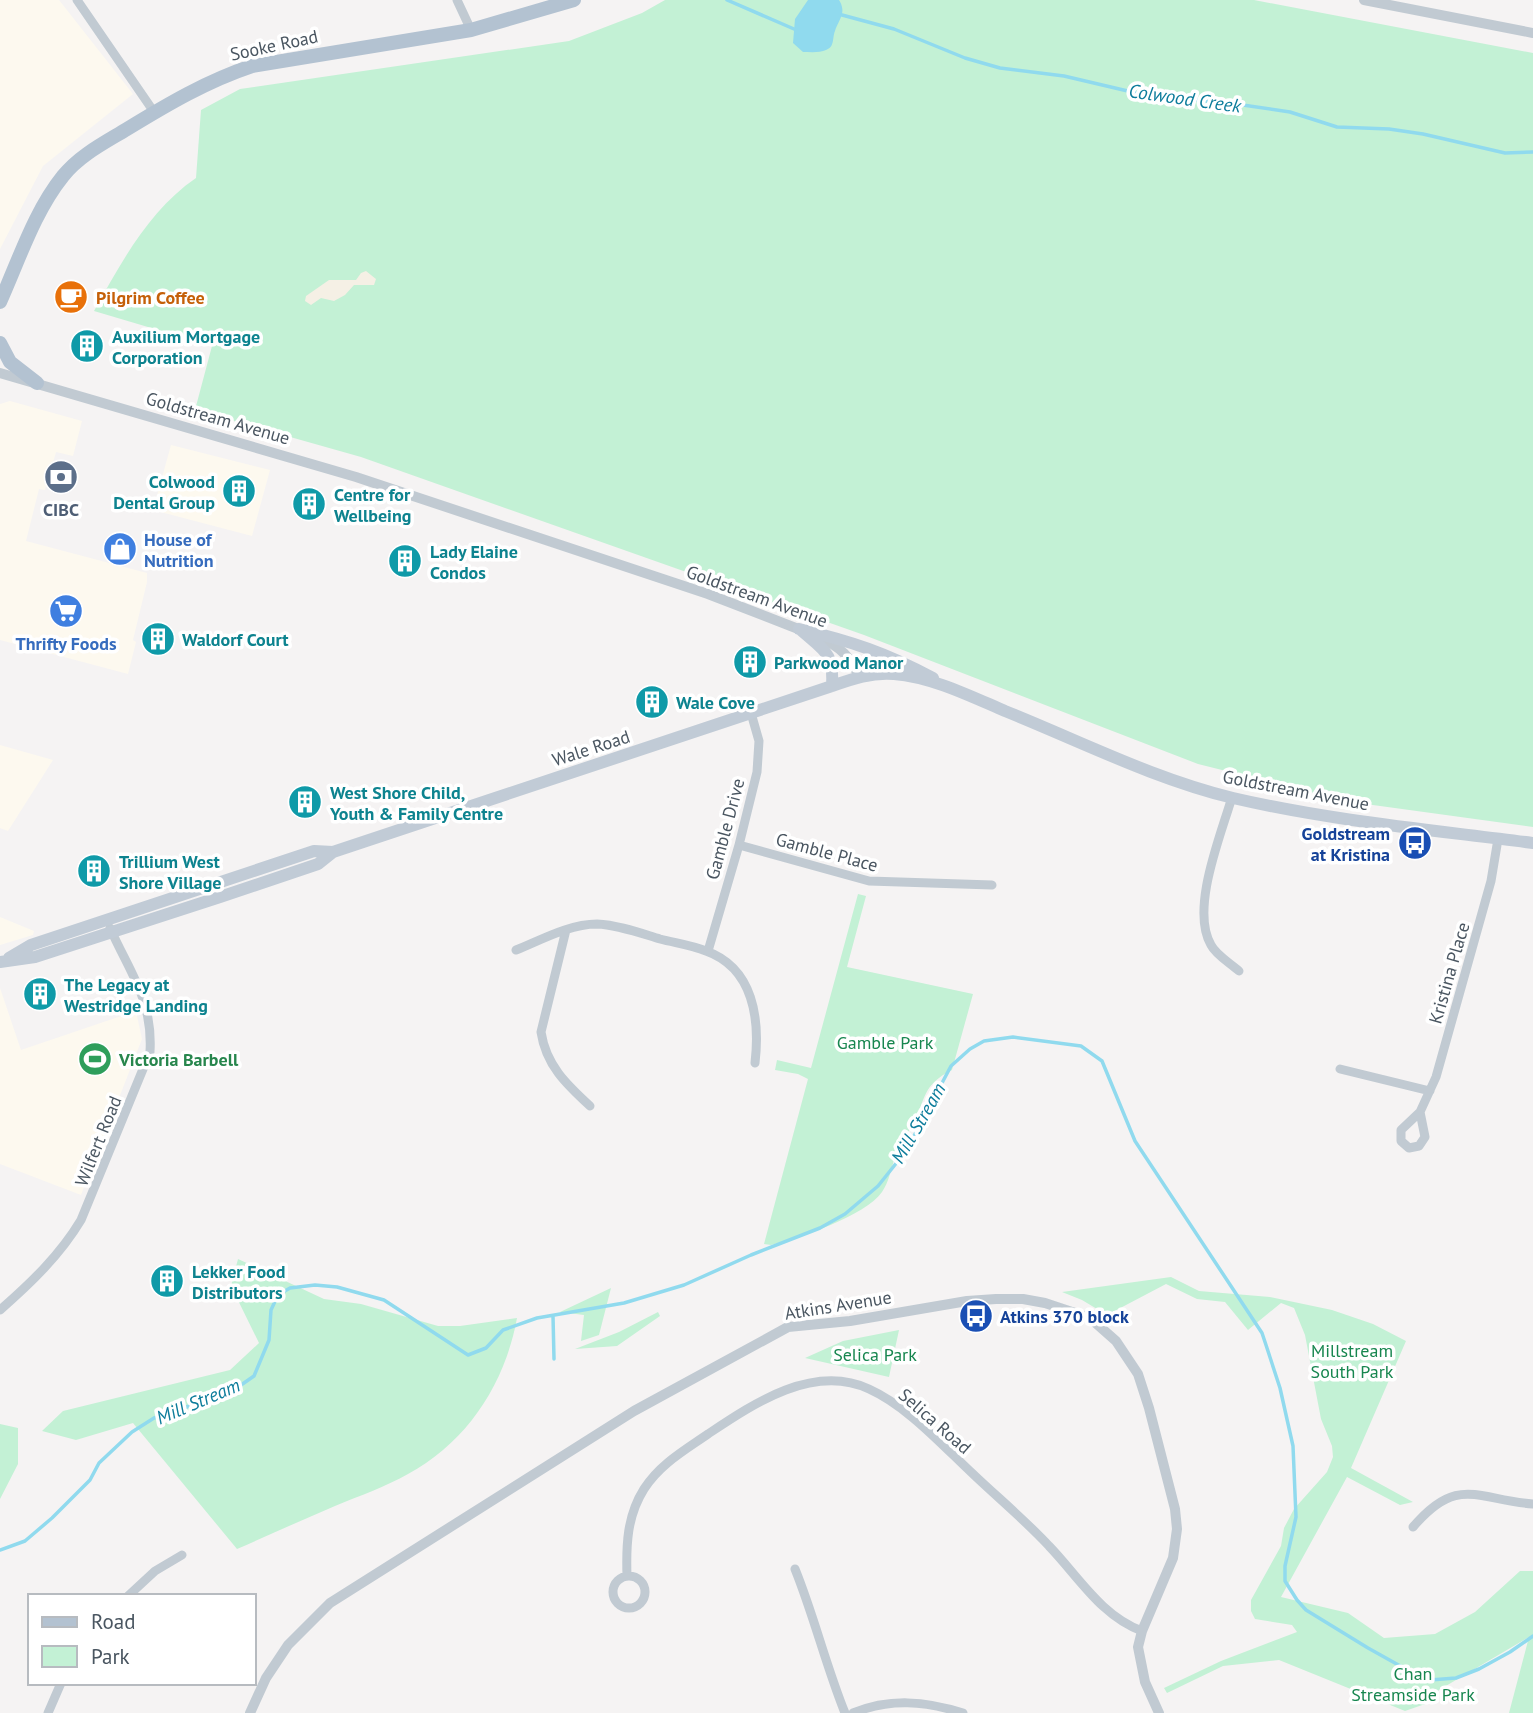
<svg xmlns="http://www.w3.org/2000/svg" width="1533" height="1713" viewBox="0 0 1533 1713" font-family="'PT Sans',sans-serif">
	<rect width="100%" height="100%" fill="#f5f3f3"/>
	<path fill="#fdf9ef" d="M0,0H59L133,94L43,166L0,249Z
		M10,401L82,421L73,456L56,452L45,490L39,489L26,541L147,573V582L133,640L136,642L128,674L0,640V404Z
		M171,445L270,470L252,536L153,510Z
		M0,745L53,760L8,831L0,828Z
		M0,917L34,931L33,935L0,945Z
		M0,988L21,1050L136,1011L142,1039L81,1195L0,1164Z"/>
	<path fill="#c3f1d5" d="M665,0H1254L1533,53V827L1351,802L1198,764L864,635L361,457L195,410L212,346L94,311C121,263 149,210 196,178L201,110L240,89L569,41L642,13Z
		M858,894L866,896L847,967L973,994L952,1070C922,1085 926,1099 913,1124C907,1135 899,1145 895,1157C891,1169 889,1182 882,1192C865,1216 799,1238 771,1245L764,1244L808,1079L798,1074L775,1070L777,1060L811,1068Z
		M238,1259L324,1299L361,1304L438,1326H460L517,1318C505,1384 467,1442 408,1474C385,1487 359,1496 335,1506C302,1520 269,1535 237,1549L133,1423L76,1440L42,1431L63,1411L230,1370L259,1343L231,1286Z
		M1171,1277L1199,1291L1270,1297L1332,1310L1373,1324L1406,1341L1351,1468L1413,1502L1400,1505L1347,1477L1281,1597L1348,1613L1384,1638L1435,1634L1475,1612L1520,1571H1533V1713H1509L1529,1637L1439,1690L1428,1703L1405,1711L1279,1660L1223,1666L1167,1693L1164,1688L1221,1661L1297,1632L1292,1625L1255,1619L1251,1611V1600L1281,1546L1284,1528L1294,1509L1327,1472L1333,1457L1332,1446L1321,1419L1305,1335L1294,1308L1281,1303L1248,1330L1225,1302L1197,1299L1166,1284L1107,1315L1082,1300L1062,1292Z
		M611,1288L599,1335L581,1341L584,1315L560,1312Z
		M658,1312L660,1316L617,1346L575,1349L619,1332Z
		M899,1330L889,1377L805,1358L843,1341Z
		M0,1424L18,1428V1464L0,1499Z"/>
	<path fill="#f5f0e5" d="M366,271L376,279L374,285H354L345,295L334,301L321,298L311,305L305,301L306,296L329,280H356L361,273Z"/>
	<path fill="#90daee" d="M808,0H839C847,13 839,19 835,31C832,38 835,47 826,50C820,53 810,52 803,52L793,43L795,19Z"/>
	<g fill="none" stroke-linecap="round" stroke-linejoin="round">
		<path stroke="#90daee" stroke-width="3.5" d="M727,0L794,29
			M842,15L894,29L965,58L1000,68L1064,76L1149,96L1229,103L1290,112L1337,127L1389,129L1423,134L1505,153L1533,152
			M553,1316L554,1359
			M0,1550L25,1541L52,1518L90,1480L99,1463L132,1432L154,1418L231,1392L254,1376L269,1340L271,1310L278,1295L290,1288L315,1285L337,1287L384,1300L468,1355L486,1348L503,1330L537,1318L624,1303L684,1285L751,1255L820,1228L845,1214L878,1186L906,1151L951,1066L970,1049L984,1041L1013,1037L1081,1046L1102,1061L1135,1141L1262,1333L1266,1345L1280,1388L1293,1446L1296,1517L1285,1566V1581L1297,1600L1306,1610L1368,1648L1420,1677L1430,1680L1456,1678L1479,1669L1510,1652L1533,1636"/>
		<path stroke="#c1cad2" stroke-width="9" d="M77,0L154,112
			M457,0L471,30
			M1232,797C1221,835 1190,909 1211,945C1216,955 1230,963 1239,971
			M739,845L869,881L992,885
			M566,930L541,1032C546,1065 566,1084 590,1106
			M516,950C541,940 569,924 597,924C618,925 640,933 660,939C675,943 691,945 706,951C754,968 760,1020 755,1063
			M708,951L739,845L757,772L759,741L751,713
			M1340,1069L1430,1091
			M1420,1112L1425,1137L1419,1146L1409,1148L1401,1141V1130L1420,1112L1436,1077L1491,881L1498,839
			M0,1310C31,1283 60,1255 81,1220L150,1052C153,1000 130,973 110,928
			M1413,1527C1458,1474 1477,1500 1533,1504
			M795,1569C814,1616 826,1666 845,1713
			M613 1592a16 16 0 1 1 32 0a16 16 0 1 1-32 0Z
			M627,1576C626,1545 627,1516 644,1489C660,1464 685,1450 708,1434C753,1404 813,1363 869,1389C907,1406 942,1445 972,1473C997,1497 1025,1520 1049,1546C1078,1576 1101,1616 1142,1631
			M128,1596L155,1571L182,1555
			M48,1713L61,1683
			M853,1713C890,1698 925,1701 963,1713"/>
		<path stroke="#c1cad2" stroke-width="10" d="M1364,0L1533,33
			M0,373L356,477L708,594L806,632
			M821,638C840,647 851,657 859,677
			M250,1713L266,1678L288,1645L330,1603L634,1411L788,1327L850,1321L967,1301L996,1299H1023L1045,1303L1090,1318L1116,1341L1138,1374L1149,1408L1175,1509L1177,1529L1173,1558L1142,1631L1138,1647L1145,1682L1159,1713"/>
		<path stroke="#c1cbd6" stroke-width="12" d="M799,629C851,641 886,653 933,678
			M802,631C825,651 834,653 832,686
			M9,958L31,945L314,851L333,852
			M0,962L35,957L220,897L318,864L333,852L832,686C852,679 872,672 894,674C932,677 970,696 1005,711C1080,741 1154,779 1233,798C1332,821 1433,830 1533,843"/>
		<path stroke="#b3c2d1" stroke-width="14" d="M0,302C19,260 34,212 63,176C80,155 104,143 127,129C168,104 207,81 252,66L471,30L574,0
			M0,343L10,362L37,383"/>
	</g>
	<defs>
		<g id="cafe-disc" transform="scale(1.75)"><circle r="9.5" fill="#e8710a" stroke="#fff"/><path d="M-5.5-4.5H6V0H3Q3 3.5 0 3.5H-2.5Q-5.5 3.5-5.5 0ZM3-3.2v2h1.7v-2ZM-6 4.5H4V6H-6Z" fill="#fff"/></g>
		<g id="building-disc" transform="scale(1.75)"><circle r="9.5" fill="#0f9aa8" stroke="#fff"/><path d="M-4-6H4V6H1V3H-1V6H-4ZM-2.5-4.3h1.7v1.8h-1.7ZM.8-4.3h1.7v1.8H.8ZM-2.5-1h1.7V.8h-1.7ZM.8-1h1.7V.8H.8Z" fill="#fff"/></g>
		<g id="bank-disc" transform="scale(1.75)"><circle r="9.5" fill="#5c6f8a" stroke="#fff"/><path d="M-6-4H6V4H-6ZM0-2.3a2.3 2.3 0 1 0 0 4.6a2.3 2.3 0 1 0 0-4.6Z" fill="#fff"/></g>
		<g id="shop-disc" transform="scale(1.75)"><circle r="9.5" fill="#3f7fe0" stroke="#fff"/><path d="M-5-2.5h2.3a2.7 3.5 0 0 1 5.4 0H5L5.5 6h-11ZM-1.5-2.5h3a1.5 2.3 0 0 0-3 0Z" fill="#fff"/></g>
		<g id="supermarket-disc" transform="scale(1.75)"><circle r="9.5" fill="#3f7fe0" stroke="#fff"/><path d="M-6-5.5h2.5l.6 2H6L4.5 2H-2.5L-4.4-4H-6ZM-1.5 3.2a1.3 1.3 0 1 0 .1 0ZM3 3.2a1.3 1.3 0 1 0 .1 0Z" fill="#fff"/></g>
		<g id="bus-disc" transform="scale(1.75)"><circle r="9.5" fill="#1a4fb4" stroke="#fff"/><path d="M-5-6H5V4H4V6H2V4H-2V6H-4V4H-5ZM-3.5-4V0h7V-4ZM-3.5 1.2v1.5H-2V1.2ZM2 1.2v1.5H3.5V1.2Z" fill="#fff"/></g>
		<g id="stadium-disc" transform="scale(1.75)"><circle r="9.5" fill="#2e9e5b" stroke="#fff"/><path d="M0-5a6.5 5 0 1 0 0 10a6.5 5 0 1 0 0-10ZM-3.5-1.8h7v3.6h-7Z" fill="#fff"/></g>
	</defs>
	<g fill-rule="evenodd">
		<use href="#cafe-disc" x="71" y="297"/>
		<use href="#building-disc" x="87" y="346"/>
		<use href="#bank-disc" x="61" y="477"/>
		<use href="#building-disc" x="239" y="491"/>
		<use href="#building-disc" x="309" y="504"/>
		<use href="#shop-disc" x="120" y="549"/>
		<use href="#building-disc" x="405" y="561"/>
		<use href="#supermarket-disc" x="66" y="611"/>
		<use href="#building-disc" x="158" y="639"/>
		<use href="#building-disc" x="750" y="662"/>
		<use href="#building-disc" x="652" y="702"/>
		<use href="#building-disc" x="305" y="802"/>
		<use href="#bus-disc" x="1415" y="843"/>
		<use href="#building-disc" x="94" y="871"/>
		<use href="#building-disc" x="40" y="994"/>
		<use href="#stadium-disc" x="95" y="1059"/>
		<use href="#building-disc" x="167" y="1281"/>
		<use href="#bus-disc" x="976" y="1316"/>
	</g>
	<g text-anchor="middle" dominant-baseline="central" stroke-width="7" stroke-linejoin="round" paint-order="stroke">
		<g font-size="18" fill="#4a5661" stroke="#fff">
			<text transform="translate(274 45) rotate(-12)">Sooke Road</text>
			<text transform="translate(218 418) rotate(16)">Goldstream Avenue</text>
			<text transform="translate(757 596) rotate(20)">Goldstream Avenue</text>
			<text transform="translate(591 748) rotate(-18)">Wale Road</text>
			<text transform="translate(1296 790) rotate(11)">Goldstream Avenue</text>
			<text transform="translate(725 829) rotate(-75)">Gamble Drive</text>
			<text transform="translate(827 852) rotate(15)">Gamble Place</text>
			<text transform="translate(1449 973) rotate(-74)">Kristina Place</text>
			<text transform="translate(98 1141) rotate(-68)">Wilfert Road</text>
			<text transform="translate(838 1305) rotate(-9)">Atkins Avenue</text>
			<text transform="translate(935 1421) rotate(41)">Selica Road</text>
		</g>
		<g font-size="18" font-weight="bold" fill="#c56008" stroke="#fff" text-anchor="start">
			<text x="96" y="297">Pilgrim Coffee</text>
		</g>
		<g font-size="18" font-weight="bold" fill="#0d838f" stroke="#fff" text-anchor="start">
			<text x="112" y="336">Auxilium Mortgage<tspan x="112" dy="21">Corporation</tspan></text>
			<text x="215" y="481" text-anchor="end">Colwood<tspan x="215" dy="21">Dental Group</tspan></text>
			<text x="334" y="494">Centre for<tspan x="334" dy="21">Wellbeing</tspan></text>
			<text x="430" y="551">Lady Elaine<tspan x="430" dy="21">Condos</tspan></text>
			<text x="182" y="639">Waldorf Court</text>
			<text x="774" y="662">Parkwood Manor</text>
			<text x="676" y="702">Wale Cove</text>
			<text x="330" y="792">West Shore Child,<tspan x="330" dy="21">Youth &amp; Family Centre</tspan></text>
			<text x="119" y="861">Trillium West<tspan x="119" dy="21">Shore Village</tspan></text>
			<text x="64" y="984">The Legacy at<tspan x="64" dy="21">Westridge Landing</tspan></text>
			<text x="192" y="1271">Lekker Food<tspan x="192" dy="21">Distributors</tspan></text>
		</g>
		<g font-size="18" font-weight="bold" fill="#4e5e75" stroke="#fff">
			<text x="61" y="509">CIBC</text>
		</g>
		<g font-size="18" font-weight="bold" fill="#366cbe" stroke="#fff" text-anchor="start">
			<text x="144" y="539">House of<tspan x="144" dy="21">Nutrition</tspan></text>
			<text x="66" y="643" text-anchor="middle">Thrifty Foods</text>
		</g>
		<g font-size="18" font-weight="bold" fill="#164399" stroke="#fff" text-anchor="end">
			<text x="1390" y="833">Goldstream<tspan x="1390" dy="21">at Kristina</tspan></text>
			<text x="1000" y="1316" text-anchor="start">Atkins 370 block</text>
		</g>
		<g font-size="18" fill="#17864f" stroke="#fff">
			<text x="885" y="1042">Gamble Park</text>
			<text x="1352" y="1350">Millstream<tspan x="1352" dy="21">South Park</tspan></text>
			<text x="875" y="1354">Selica Park</text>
			<text x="1413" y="1673">Chan<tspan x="1413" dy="21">Streamside Park</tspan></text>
		</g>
		<g font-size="18" font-weight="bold" fill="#27864d" stroke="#fff" text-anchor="start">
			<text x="119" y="1059">Victoria Barbell</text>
		</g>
		<g font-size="19" font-style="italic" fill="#0c7c9b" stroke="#fff">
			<text transform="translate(1185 98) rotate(8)">Colwood Creek</text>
			<text transform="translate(918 1123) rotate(-60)">Mill Stream</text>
			<text transform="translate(198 1401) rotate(-23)">Mill Stream</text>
		</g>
	</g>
	<rect x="28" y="1594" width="228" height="91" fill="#ffffff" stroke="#b7bbc0" stroke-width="2"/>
	<rect x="42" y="1617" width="35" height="10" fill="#b3c2d1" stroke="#b7bbc0" stroke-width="2"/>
	<text x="91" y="1629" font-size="21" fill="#4a5661">Road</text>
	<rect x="42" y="1646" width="35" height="21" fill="#c3f1d5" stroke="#b7bbc0" stroke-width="2"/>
	<text x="91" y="1664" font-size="21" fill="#4a5661">Park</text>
</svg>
